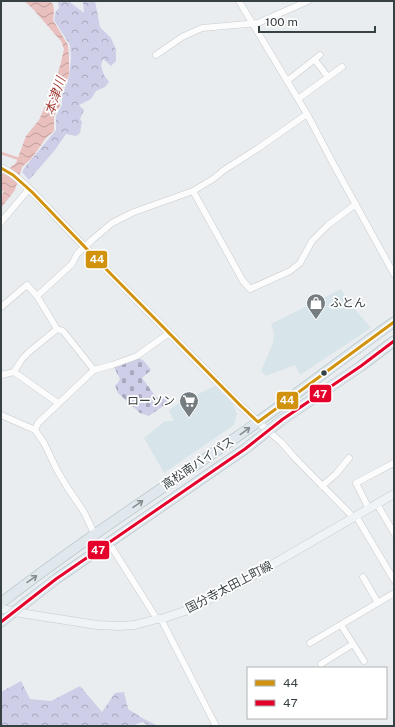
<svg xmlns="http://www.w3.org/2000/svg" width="395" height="727" viewBox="0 0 395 727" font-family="'Public Sans','Noto Sans JP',sans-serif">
	<defs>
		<pattern id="forest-crowns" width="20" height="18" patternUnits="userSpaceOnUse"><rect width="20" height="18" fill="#cecee8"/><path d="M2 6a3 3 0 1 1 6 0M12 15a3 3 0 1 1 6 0" fill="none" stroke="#a8a9be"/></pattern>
		<pattern id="cemetery-stones" width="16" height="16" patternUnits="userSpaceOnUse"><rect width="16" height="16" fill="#cecee8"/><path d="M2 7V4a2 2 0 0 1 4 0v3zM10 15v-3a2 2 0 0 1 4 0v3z" fill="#a8a9be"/></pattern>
		<pattern id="water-waves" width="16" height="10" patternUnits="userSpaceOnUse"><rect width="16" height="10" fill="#e9c0be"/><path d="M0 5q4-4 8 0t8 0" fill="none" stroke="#be9e9c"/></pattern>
	</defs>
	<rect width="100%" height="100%" fill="#eaedef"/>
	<path fill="#d7e5ea" d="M341,289L347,300L371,328L300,375L295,365L266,376L261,371L273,343L274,333L271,324Z
		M215,386L232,403L237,413L234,425L164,473L144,438L165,421H174L169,410L179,403Z"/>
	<path fill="url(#forest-crowns)" d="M57,1H69L71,3L84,13L83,1H95L100,27L111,38L116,50V61L111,66L103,59L101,66L104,75L109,82L105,87L96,91L91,99L79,105L84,110L80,119L82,122L80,133L76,136L66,134L55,150L29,180L22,172L25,167L56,130V116L62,105V96L69,77L71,58L70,45L54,20L56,11L59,8L58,2Z
		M21,681L30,699L51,701L80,686L102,712L115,693L124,692L128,709L144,719L158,726H150L142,722L132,726H1V692Z"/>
	<path fill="url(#cemetery-stones)" d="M139,358L144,361L151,370L142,378L157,398L162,399L167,396L170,401L149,416L140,413L118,393L115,385L118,383L120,379L114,367L133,361Z"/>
	<path fill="url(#water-waves)" d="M24,1H49L53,4L54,11L53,20L68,45L69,57V75L60,98V106L54,116V131L46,138L31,159L22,167L15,190L1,208V198L4,190L1,192V175L16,163L26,136L39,120L55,84L61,62L64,49L61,41L32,8Z"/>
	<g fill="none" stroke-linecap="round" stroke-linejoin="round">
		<path stroke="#e9c0be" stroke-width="2.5" d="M1,153L19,159"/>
		<g stroke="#c8cbcd" stroke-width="7">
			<path id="minor" d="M239,1L307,114L335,167L394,274
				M156,55L182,37L193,32L202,28L258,23L308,1
				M315,60L328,77
				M287,81L320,55
				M298,99L342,67
				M193,191L243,281L250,289L290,271L300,263L312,241L328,225L356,204
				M1,222L29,189
				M1,307L27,285L37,296
				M94,370L63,331L57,329L37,296L72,264L77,254L92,240L112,223L134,212L193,191L213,179L224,170L257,149L307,114
				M14,372L22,359L29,352L57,329
				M1,375L14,372L58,403
				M1,415L35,430
				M268,431L281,442L294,457L354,518
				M322,486L336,474L349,458
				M377,504L394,533
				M369,509L356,483L394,463
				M356,516L394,580
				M95,534L92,529L84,512L67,487L57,470L44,443L35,430L38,423L94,370L112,365L137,356L169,333
				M109,543L157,619
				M363,577L378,603
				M161,619L216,726
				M341,625L364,661
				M310,643L394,593
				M321,664L353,644"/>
		</g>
		<g stroke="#c8cbcd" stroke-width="8">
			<path id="tertiary" d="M1,168C17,174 36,196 48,208C67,229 87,249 106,269L241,406L268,431"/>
		</g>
		<g stroke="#c3cbcf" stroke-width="9">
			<path id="secondary" d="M1,608L14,612L33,615L97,625L119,626L135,625L157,619H161L188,610L237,585L394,494"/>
		</g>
		<g stroke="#a8bcc4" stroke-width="11">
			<path id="trunk" d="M1,603C77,544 159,491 238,436C291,399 341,359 394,322
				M1,622L56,579L245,449L283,419L361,366L394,341"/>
		</g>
		<use href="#minor" stroke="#fcfcfd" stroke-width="6"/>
		<use href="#tertiary" stroke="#fcfcfd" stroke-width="7"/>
		<use href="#secondary" stroke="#eff3f6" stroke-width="8"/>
		<use href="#trunk" stroke="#e0e8ed" stroke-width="10"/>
		<g stroke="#fff" stroke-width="6">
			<path id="bus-1" d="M1,168L13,175L32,192L106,269L241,406L258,422L394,322"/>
		</g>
		<g stroke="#fff" stroke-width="6">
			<path id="bus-2" d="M1,622L56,579L245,449L283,419L361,366L394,341"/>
		</g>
		<use href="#bus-1" stroke="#d1920e" stroke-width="3"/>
		<use href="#bus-2" stroke="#e4002b" stroke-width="3"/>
	</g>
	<defs><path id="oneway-shaft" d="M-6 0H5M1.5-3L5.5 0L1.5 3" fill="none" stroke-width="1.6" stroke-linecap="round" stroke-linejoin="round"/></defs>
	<g stroke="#838c90">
		<use href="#oneway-shaft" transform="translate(245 431) rotate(-36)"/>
		<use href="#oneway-shaft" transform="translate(138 504) rotate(-35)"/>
		<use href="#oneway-shaft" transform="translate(32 579) rotate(-35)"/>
	</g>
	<defs>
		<g id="shop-pin" transform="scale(1)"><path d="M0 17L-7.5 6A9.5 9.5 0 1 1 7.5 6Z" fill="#767d80" stroke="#fff"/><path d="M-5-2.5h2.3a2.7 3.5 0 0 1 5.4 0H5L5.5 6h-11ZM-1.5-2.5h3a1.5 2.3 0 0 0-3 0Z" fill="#fff"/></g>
		<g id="supermarket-pin" transform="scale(1)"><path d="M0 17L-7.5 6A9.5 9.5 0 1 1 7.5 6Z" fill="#767d80" stroke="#fff"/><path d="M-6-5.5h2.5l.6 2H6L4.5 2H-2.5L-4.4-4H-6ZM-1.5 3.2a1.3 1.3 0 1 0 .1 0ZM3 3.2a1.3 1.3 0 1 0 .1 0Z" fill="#fff"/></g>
	</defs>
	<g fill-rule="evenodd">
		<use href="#shop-pin" x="316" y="303"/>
		<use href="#supermarket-pin" x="189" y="401"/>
	</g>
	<circle fill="#374144" stroke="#fff" stroke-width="1.5" cx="324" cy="373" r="3.5"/>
	<g text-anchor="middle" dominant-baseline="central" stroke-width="3.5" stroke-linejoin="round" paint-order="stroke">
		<g font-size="12" fill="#374144" stroke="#fff" text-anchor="start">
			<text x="330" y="303">ふとん</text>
			<text x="175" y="401" text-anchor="end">ローソン</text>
		</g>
		<g font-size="12" fill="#374144" stroke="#fff">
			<text transform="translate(198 463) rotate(-34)">高松南バイパス</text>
			<text transform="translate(229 587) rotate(-28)">国分寺太田上町線</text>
		</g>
		<g font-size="13" font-style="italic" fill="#a5423b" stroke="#fff">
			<text transform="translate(55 96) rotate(-71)">本津川</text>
		</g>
	</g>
	<g stroke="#fff" stroke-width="1.5">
		<rect x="85" y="250" width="23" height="19" rx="4" fill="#d1920e"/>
		<rect x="309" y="384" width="23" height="19" rx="4" fill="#e4002b"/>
		<rect x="276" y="391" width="23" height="19" rx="4" fill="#d1920e"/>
		<rect x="87" y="540" width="23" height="20" rx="4" fill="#e4002b"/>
	</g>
	<g font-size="11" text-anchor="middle" font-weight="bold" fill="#fff">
		<text x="97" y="263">44</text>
		<text x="320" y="398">47</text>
		<text x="287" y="404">44</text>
		<text x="98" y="554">47</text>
	</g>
	<rect width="395" height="727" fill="none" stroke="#374144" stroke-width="4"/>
	<rect x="247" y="667" width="140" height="52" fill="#ffffff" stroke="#afb3b4"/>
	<rect x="255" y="680" width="20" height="6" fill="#d1920e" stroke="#afb3b4"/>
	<text x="283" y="687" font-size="12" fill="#374144">44</text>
	<rect x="255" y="700" width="20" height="6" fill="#e4002b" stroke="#afb3b4"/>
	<text x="283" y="707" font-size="12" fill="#374144">47</text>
	<path d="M259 26v6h116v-6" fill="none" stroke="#374144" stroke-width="2"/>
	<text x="265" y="26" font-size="12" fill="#374144" stroke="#ffffff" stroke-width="3" paint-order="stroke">100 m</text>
</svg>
